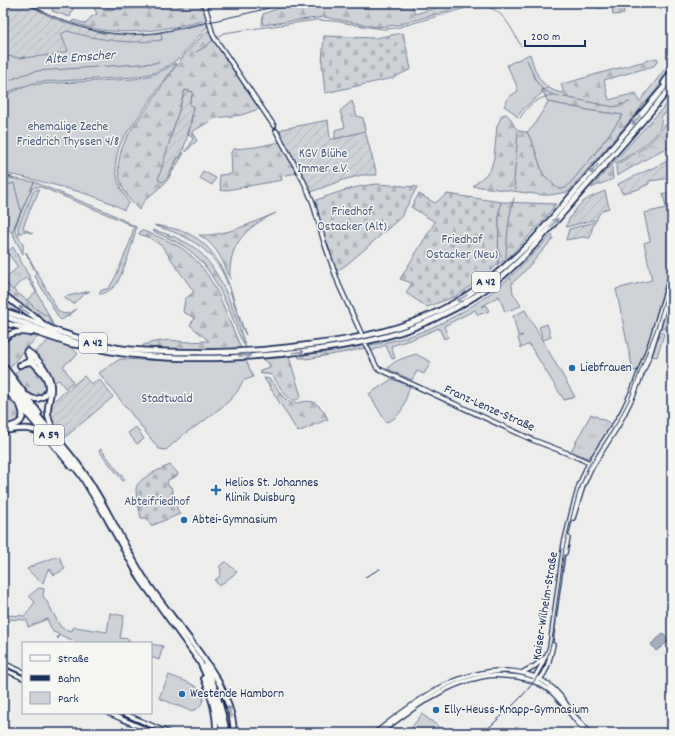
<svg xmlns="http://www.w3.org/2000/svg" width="675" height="736" viewBox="0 0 675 736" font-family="Dekko,sans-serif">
	<defs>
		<pattern id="grass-tufts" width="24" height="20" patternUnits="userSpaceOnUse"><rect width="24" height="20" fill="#ced2d7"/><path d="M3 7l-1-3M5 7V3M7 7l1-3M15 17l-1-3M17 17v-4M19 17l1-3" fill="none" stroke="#b0b5bb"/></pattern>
		<pattern id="forest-firs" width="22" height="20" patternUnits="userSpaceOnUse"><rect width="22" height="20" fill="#ced2d7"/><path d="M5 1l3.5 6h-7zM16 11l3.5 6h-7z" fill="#b0b5bb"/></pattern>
		<pattern id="cemetery-stones" width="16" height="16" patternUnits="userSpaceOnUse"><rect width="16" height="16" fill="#ced2d7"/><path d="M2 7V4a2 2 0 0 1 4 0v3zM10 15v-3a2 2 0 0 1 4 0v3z" fill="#b0b5bb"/></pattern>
		<pattern id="garden-furrows" width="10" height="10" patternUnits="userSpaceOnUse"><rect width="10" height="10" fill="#ced2d7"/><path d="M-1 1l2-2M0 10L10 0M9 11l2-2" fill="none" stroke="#b0b5bb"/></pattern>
	</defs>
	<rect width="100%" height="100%" fill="#edeeec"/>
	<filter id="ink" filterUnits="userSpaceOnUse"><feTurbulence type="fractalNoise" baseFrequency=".025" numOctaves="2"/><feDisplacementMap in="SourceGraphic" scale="8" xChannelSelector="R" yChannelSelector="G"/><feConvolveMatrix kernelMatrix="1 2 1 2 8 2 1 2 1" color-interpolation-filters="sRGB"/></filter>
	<g filter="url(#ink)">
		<path fill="url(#grass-tufts)" stroke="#74809a" d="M99,3H146L144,8L103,10Z
			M352,101L357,116L363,118L365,131L335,139V130L345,127L340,111Z
			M665,125L672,126V147L660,151L617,176L616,166L617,164C624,160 631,156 639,151C649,145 658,135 665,125Z
			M34,182L110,213L136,227C136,236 121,279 115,286C111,290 104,294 99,294L100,291L109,288L116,276L130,242L134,227L118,219L41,187H34L30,192L15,228V230L23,244V254L12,233Z
			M38,189L39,190L35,200H34L23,227L24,228V229L32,233L33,232L32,233L24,231L20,234L18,230V227L33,192L35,190Z
			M155,225C164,227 174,228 182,231C227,247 230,297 246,335C237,320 234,301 228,285C216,251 189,235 155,226Z
			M13,247L34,285L32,286L27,277L18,284L13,290L3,280L18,267L7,252Z
			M26,252L58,311C65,316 70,313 77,309L68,316L61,320L59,318L57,315L35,276L36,273L26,253Z
			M34,286L50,318L36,309L27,300L36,292L33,287Z
			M90,291L84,294L73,304L70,301L65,299L64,297Z
			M591,414L612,424L590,457L588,458L571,451Z"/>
		<path fill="url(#forest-firs)" stroke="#74809a" d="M94,3H99L103,10L144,8L150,10L153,3H201L204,9L207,20C172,28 138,35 102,30C91,28 81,25 71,22L74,20L86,24L91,17L97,14L92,4Z
			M292,3H411L415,14L451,3H467L468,5L398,25L377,27L324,17L262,25L263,14Z
			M208,30L212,39H213L225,58L259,109L241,115L215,118L192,132L197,141L192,145L186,152V150L190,145L193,138L188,135L191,124L193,106L189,105L193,92L185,90L159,180L172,170L178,157H180L182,153H184L168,179L165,183L144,201L139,210C126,198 116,180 119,161C121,140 136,124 148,107C159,91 170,73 183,57C191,47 199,39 208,30Z
			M657,58L658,60L654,66L604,80L609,100L636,93L639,102L672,60V69L653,94L568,192L550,195H543L473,186L490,171L494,158L497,126L502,115L506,114C515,120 511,132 527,132L533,144L543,174L582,168L593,156L623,115L593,111L548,102L542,90L549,88L557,92L564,93L561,84L570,82L604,72Z
			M280,142L297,173L281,176L282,180L221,191L219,175L232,174L231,152L234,149L256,147Z
			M612,164V169L613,179L591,188Z
			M501,202L556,204L544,220L508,258L498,264L499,213Z
			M276,213C246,227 228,244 230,279C224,262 216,244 199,235C225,237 253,222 276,213Z
			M141,230C153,235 166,239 178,246C205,262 218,291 229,320C233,329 237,339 241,348L193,350L142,347L143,345L154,342L170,340L186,342L209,341L190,325L195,318L183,312L185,299L194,292L162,246L150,238L139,234Z
			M153,230C168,234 182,239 195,248C222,269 236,317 246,348C239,337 235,324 230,312C218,285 206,259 180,244C171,239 161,235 152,231Z
			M3,280L13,290L27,300L36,309L50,318L53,325L29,312L3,292Z
			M3,295C9,300 17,305 20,313L3,307Z
			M18,334H25L38,337L23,351L8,370L3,361V343L8,337Z
			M362,345L365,348L347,352L306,359L304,358H299L298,355Z
			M289,357L301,396C291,411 277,381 272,375L267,374H261L260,370L270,367L269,364L262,359Z
			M30,362C40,371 47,377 46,392L39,398L28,395L13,376L23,365Z
			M264,378C276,378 277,394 287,400C299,408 308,395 319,406C323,409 325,414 328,419L298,432Z
			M3,389L19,407L22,416L16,424L3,426Z"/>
		<path fill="url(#cemetery-stones)" stroke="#74809a" d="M596,3H623L624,14L613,15L612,7L597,8Z
			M403,33L411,69L393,78L325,93L322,63L324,36L375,38Z
			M377,184L417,187L401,217L365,249L346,265L337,271L322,229L314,201C335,193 355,186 377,184Z
			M419,194L435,203L447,194L501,202L499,213L498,264L482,278L456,296L427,307L406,293L412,283L400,279L435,222L411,207Z
			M170,465L177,472L178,475L168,480L167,485L171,487L177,505V509L180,514L151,526L147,518H141C140,510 136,499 136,490C135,479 161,469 170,465Z"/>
		<path fill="#ced2d7" stroke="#74809a" d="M3,3C10,3 18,2 24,3C32,4 42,12 49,16C57,20 66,23 74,26C121,42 161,34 207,23V27L179,58L168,66L153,73L135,77L37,82L21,87L3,94Z
			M54,3H75L70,17L52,11Z
			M530,54C534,67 537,80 549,88L542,90V93L523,109L517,117L513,112L504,106L509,97L518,91L516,84L507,65Z
			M175,63L176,64L124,137C111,160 114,181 129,203L126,206L124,210C107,200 88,194 69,189C47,183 25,177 3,173V96L22,88L37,84L135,79C150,76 163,72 175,63Z
			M672,98C672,103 671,107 670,111L664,114L661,117C661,120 662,122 661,124C658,140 628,156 614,164L613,163Z
			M548,102L593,111L623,115L593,156L566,188L561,189L557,188L543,174L533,144L527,132L533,127Z
			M203,171L216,178L212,185L200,178Z
			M3,177L34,182L12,233L9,230L3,218Z
			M670,192L672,200V266L665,284L646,350L639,370L633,371L616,289L652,280L644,243L650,241L644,213L666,208L663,193Z
			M552,234L553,239L521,275L512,283V286L513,293L521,306L505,312L499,296L481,307L486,305L489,311L478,315L475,310L444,326L448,337L444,339L439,328L410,340L391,346L395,358L392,359L387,348L385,345L372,351L369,345C416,340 466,314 502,284C520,269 536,251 552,234Z
			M669,300L672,301V307L665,329L661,328Z
			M525,310L575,397L564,400L529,344L521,348L518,338L523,335L518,336L513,316Z
			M547,324L551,337L543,340L539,327Z
			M660,331L664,334L657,357L652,356Z
			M49,340L70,346L78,354L63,366L73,382L65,388L59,380L52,383L34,355L37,350Z
			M416,354L431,362L424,374L417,371L412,380L388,369V368C394,360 407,357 416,354Z
			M120,359L170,361H209L246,360L253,377L243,381L237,392L228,402L204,421L184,434L166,450L159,449L99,373Z
			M392,379L410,386C404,402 404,417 386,422L369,394Z
			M136,427L144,439L137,444L128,433Z
			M101,449L125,480L123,481L99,451Z
			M59,556L65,569L54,575L51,570L48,569L43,583L35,577L27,569L36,564Z
			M226,562L237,572L219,586L215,580L220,576L221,569L219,567L222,564Z
			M39,588L44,589L43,596L49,605L60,626L64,629L72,631L73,628L75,627L107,632L110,613L124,616L120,638L129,639L128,642L133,643H79L60,635L58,639L57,638L59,634L53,632L47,619L28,627L27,620L6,619V615L25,616L35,602L29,596Z
			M151,644L163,646L159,660L151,657Z
			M169,675C181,680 214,688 200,706C197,710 193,711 188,710L159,698Z
			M422,714L447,733H412L409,731Z"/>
		<path fill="url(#garden-furrows)" stroke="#74809a" d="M3,3H25L49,16L69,24L101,33L131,35L161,33L162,40C152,41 141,42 131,42C109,41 88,37 67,31L61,34L68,51L55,55L19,58L3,55Z
			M185,90L193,92L189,105L193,106C191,124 187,141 180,158L178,157L167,178L163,182L158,180Z
			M328,120L330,139H335L365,131L377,175H362L343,180L311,192L304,178L287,146L280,131L282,129Z
			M672,159V178L649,181V184L636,190L622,193L618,184Z
			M605,191L609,208C601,210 599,213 596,221L593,220L566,227C567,222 569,219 572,215C582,199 589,198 605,191Z
			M595,222L593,225L590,238L583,237L566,240L569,229Z
			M84,376L91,384L99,379L113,397L63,439L51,421L49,411L51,403Z"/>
		<path fill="#a5acbc" stroke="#6e7a96" d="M663,634L669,641L656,651L651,644Z"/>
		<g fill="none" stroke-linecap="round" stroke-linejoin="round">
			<path stroke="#6e7a96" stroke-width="1" d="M255,6L258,3
				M217,37L224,33L237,31L316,20L334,21L369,27L384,29L396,28L469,7C499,0 509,24 521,46
				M196,52L205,47L213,40
				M527,60L535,79L539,85L543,90L554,95L614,107L630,102
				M3,83L25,74L37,71L155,63L160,61
				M520,118C527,105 538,98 552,95
				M3,188L4,186L14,183L21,211L14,227
				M516,189L514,181L518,132
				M506,258C507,237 508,218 514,198
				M510,278L511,280"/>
			<g stroke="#1b2f5e" stroke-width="6">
				<path id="major" d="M203,3C209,13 209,26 214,37L274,126
					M276,131L303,180L308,191L313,203L324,242L339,285L361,333
					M366,345L377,368L533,440L572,455L590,463
					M573,518L583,486L590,470L618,426L634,394L650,354L672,283
					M565,553L568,538
					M3,663L23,672
					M3,669L23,678
					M522,673L525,671L535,666L544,658
					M535,682V677L546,657L550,647L564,544L572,511L579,486L586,469L596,453L618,419L623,410L633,389L651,341L672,272
					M535,682C547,678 550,656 553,645
					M108,713L154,733
					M123,713L169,733
					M375,733C414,703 455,669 507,671C523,672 538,676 550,686C560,693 566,704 573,714C578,720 584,726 589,732
					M380,733C408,711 445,684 481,677C489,675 497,675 505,676C520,676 535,680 548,689C562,699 570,716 583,728"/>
			</g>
			<g stroke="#1b2f5e" stroke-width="8">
				<path id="highway" d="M664,83L672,71
					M3,294L17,305L37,318L42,323
					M3,311C22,316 39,324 57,331C77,338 97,344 118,348C144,352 170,352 197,352C234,353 271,350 308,345C353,340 398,331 439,311C478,292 505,268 535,238L672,78
					M3,316C36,326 66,342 99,349C131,356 163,358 196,358C233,358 269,356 305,351C341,347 378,341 412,328C441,317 469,302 494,283C527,257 553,224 580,193C611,158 642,122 672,86
					M3,323L17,326L71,344L78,345
					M3,340C11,331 20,331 31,333
					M27,351C38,358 52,375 51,389C51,397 47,405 48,413C48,420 51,425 54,431
					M27,351C29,365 50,372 48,389C47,393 44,397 40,398C36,400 32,399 28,396
					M3,365L39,413
					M20,365L28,362L35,363
					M3,372C26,405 55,434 79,466C105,501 121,542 144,578C159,601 177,622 193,644C202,656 211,668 218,681C224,692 236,721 233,733
					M3,379L54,441L81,475L104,513L141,580L200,662L212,688L223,733
					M3,386L49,439L72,467
					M8,427C19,425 26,420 21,408
					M3,431C18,429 29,426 43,434
					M206,666C216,688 222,710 227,733
					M204,678C211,695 217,715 216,733"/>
			</g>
			<use href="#major" stroke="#f6f6f2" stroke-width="3.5"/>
			<use href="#highway" stroke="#f6f6f2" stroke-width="4.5"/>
			<path stroke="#1b2f5e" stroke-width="1" d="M3,666L23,675
				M118,713L148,728L162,733
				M483,733C513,705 544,682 552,640L564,548L572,514L578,492L588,467L618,421L629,400L656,328L672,274"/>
			<path stroke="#1b2f5e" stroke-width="1" d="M27,3C69,26 106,39 155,33C173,30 191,25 209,22C234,16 261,11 286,3
				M3,176L12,177
				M365,577L380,569"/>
		</g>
		<defs><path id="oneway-shaft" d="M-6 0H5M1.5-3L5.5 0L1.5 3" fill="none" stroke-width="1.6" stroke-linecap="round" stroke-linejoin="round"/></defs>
		<g stroke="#8892a8">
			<use href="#oneway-shaft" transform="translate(636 120) rotate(131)"/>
			<use href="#oneway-shaft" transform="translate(594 169) rotate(131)"/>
			<use href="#oneway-shaft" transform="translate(554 223) rotate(-49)"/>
			<use href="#oneway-shaft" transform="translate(462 298) rotate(149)"/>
			<use href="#oneway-shaft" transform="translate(24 310) rotate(-145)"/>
			<use href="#oneway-shaft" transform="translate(298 352) rotate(-7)"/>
			<use href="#oneway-shaft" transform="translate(245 356) rotate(-3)"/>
			<use href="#oneway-shaft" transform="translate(230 712) rotate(-107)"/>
		</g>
	</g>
	<g fill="#1f6fb2" stroke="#f6f6f2" stroke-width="1.5">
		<circle cx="572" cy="368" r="4"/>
		<path d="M214 484h4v4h4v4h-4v4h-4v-4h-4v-4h4z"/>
		<circle cx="184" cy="520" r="4"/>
		<circle cx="182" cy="694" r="4"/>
		<circle cx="436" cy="710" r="4"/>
	</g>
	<g text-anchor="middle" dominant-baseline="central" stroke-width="3" stroke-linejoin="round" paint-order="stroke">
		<g fill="#f6f6f2" stroke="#5d6b8a" stroke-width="1">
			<rect x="472" y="272" width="28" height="20" rx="3"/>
			<rect x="79" y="333" width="28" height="20" rx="3"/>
			<rect x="34" y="425" width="30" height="20" rx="3"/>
		</g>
		<g font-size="12" font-weight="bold" fill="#1b2f5e">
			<text x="486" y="282">A 42</text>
			<text x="93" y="343">A 42</text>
			<text x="49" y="435">A 59</text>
		</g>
		<g font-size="13" fill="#48587c" stroke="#f6f6f2">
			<text x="68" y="127">ehemalige Zeche<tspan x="68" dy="15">Friedrich Thyssen 4/8</tspan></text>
			<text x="323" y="154">KGV Blühe<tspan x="323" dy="15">Immer e.V.</tspan></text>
			<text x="352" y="212">Friedhof<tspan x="352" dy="15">Ostacker (Alt)</tspan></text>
			<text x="462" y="240">Friedhof<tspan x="462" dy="15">Ostacker (Neu)</tspan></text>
			<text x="167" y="399">Stadtwald</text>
			<text x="157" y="502">Abteifriedhof</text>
		</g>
		<g font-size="13" fill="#1b2f5e" stroke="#f6f6f2" text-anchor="start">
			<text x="580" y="368">Liebfrauen</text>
			<text x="225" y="483">Helios St. Johannes<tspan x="225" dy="15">Klinik Duisburg</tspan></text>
			<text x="192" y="520">Abtei-Gymnasium</text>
			<text x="190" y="694">Westende Hamborn</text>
			<text x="444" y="710">Elly-Heuss-Knapp-Gymnasium</text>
		</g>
		<g font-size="13" fill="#1b2f5e" stroke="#f6f6f2">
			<text transform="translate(489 409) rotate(24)">Franz-Lenze-Straße</text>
			<text transform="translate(546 606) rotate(-81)">Kaiser-Wilhelm-Straße</text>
		</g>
		<g font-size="14" font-style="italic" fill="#44547a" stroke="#f6f6f2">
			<text transform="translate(80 58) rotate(-4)">Alte Emscher</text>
		</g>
	</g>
	<rect width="675" height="736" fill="none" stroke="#f6f6f2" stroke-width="16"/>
	<rect x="8" y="8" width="659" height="720" fill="none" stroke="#1b2f5e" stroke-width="1.5" filter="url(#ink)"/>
	<rect x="22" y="642" width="130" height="72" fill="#f6f6f2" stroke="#9ea6b7"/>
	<rect x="30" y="655" width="20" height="6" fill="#f6f6f2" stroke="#9ea6b7"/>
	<text x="58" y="662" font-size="12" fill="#1b2f5e">Straße</text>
	<rect x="30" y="675" width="20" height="6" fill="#1b2f5e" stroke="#9ea6b7"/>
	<text x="58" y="682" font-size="12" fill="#1b2f5e">Bahn</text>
	<rect x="30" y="692" width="20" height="12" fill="#ced2d7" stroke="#9ea6b7"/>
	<text x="58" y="702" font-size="12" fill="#1b2f5e">Park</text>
	<path d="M525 40v6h60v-6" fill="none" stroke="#1b2f5e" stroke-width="2"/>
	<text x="531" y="40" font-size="12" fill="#1b2f5e" stroke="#f6f6f2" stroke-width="3" paint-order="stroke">200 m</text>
</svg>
